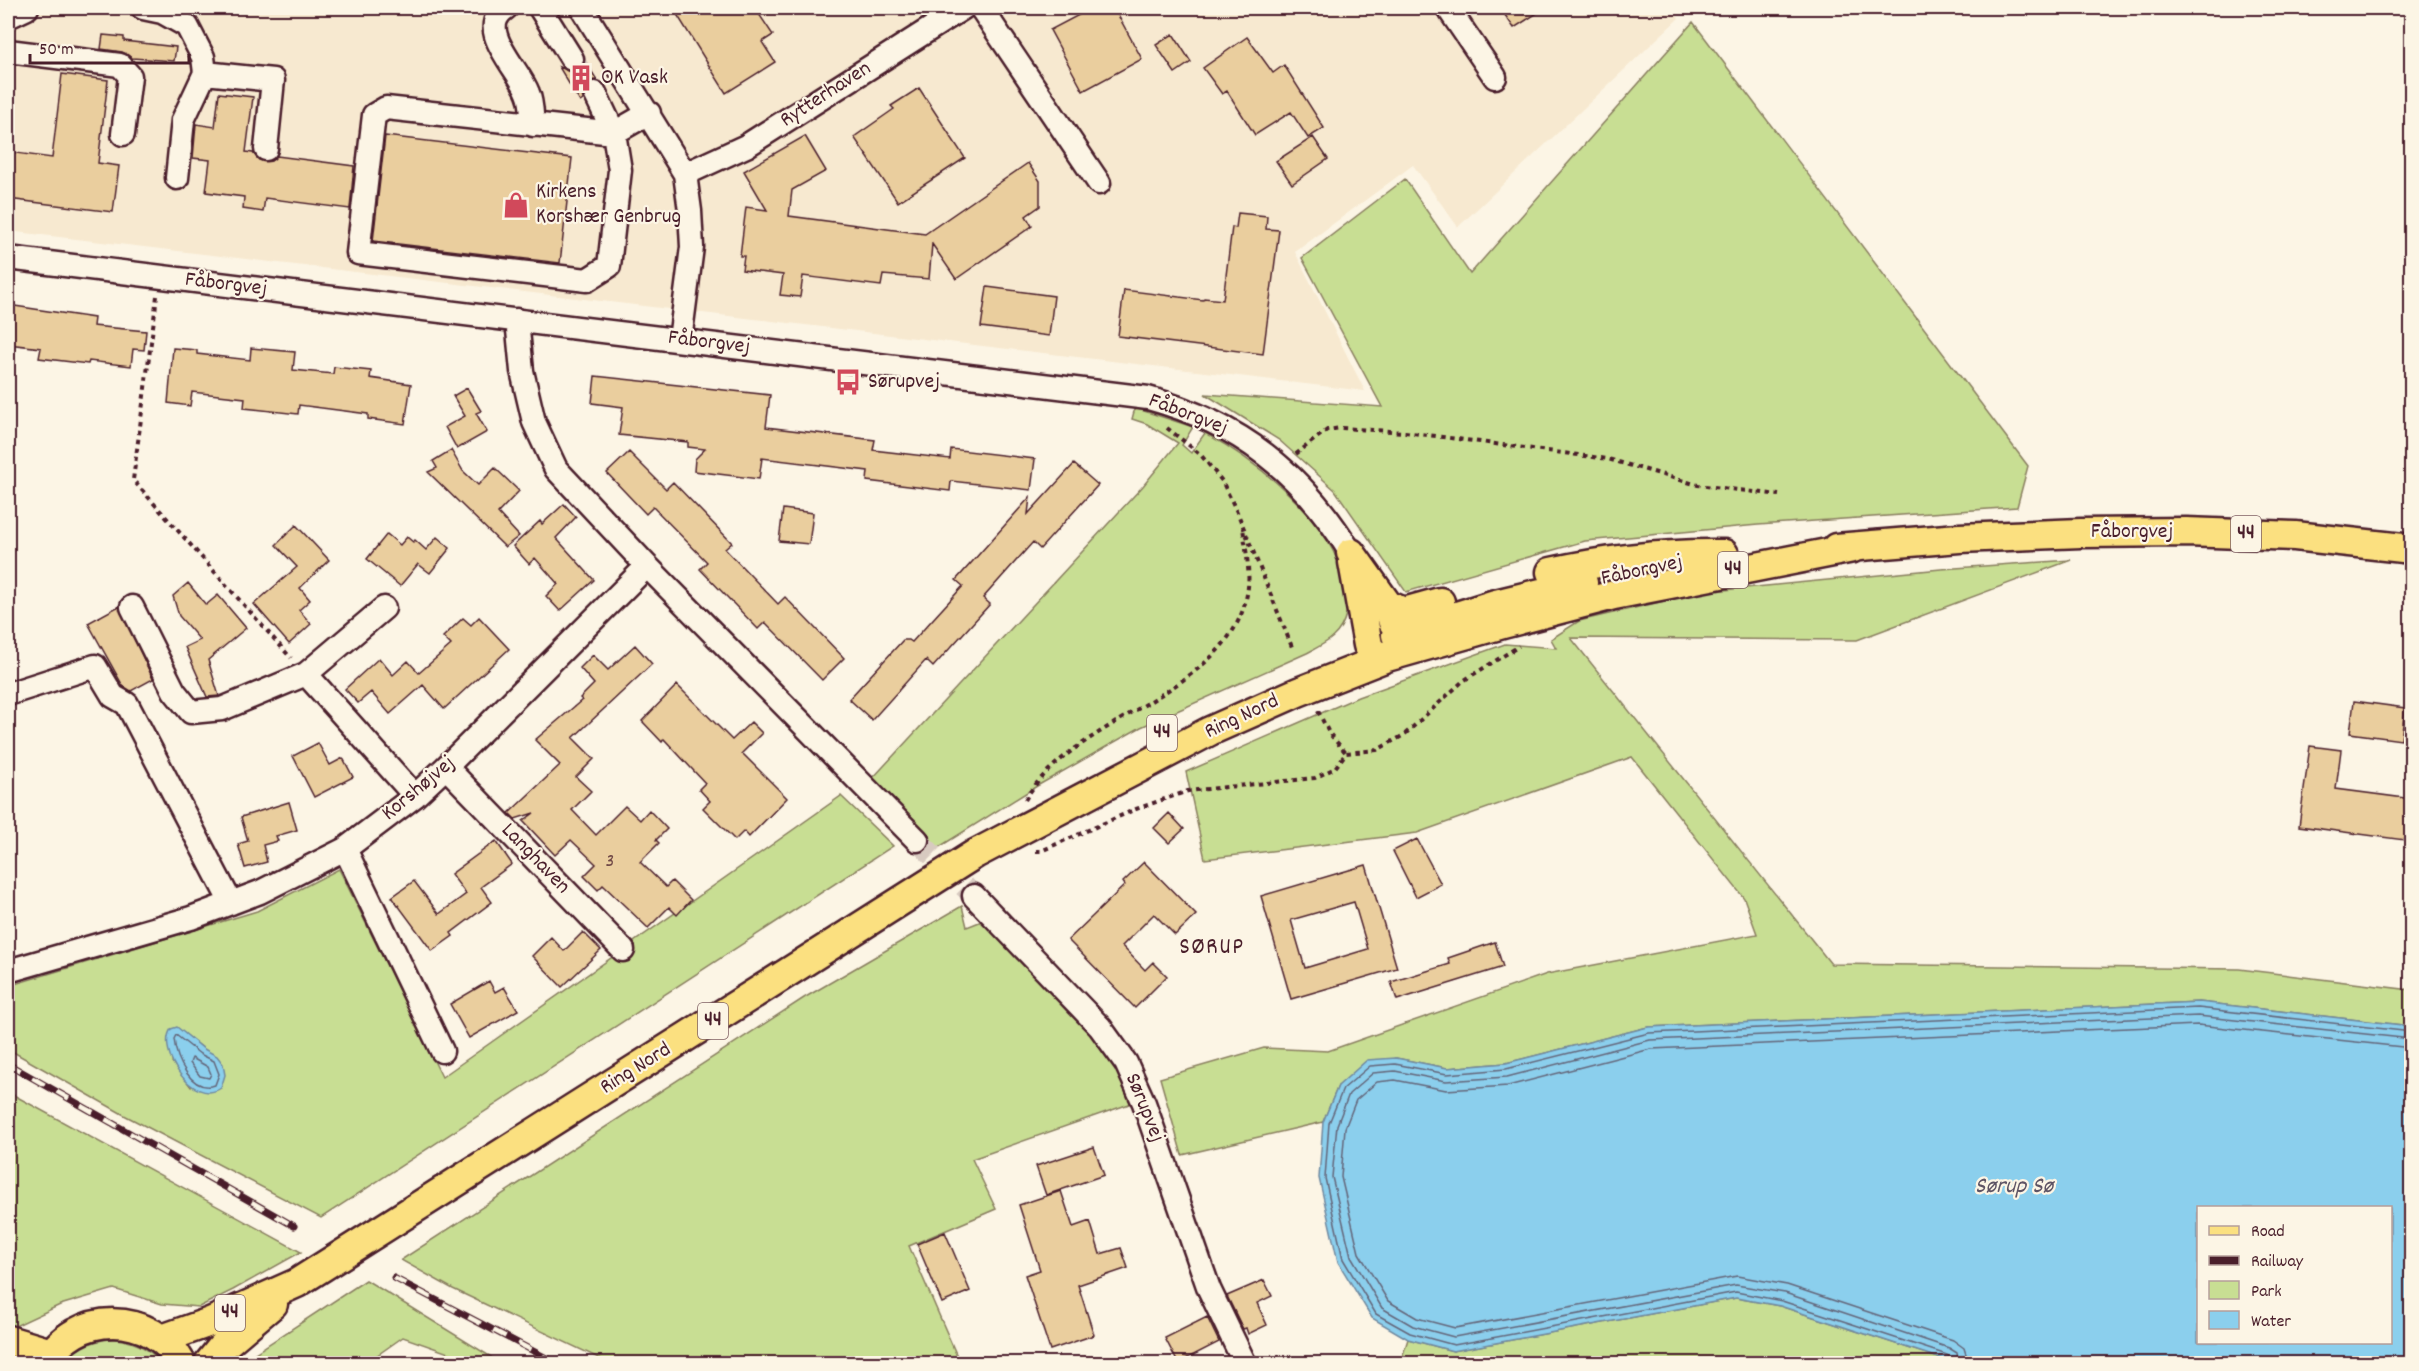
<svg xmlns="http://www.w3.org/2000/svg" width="2419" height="1371" viewBox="0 0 2419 1371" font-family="Dekko,sans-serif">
	<rect width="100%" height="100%" fill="#fcf5e5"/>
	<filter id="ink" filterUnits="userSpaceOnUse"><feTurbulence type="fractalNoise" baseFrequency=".0167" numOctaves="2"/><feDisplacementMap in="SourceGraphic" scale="12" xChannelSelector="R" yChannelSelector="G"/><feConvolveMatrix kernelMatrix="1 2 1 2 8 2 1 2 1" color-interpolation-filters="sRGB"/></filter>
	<g filter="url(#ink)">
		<path fill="#f7e9d0" d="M8,8H1671L1679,18L1458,227L1413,165L1295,252L1365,391L8,231Z"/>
		<path fill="#c8de93" stroke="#897e5f" stroke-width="1.5" fill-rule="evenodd" d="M1693,22L2028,466L2017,507L1758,525L1585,541L1406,592L1335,490L1279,440L1205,394L1382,407L1302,258L1405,179L1470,274Z
			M1135,408L1193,427L1182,445L1191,453L1205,433C1260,463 1327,517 1345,580C1348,590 1349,602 1351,612L1346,614C1341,636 1326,643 1307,653L1141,727L1037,786L936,849L871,780L1143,486L1178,443L1147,424L1132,419Z
			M2071,560L1857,640L1571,638L1831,964L2239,969L2411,990V1026L2199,1002L1648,1027L1506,1063L1447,1068L1396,1058L1338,1086L1323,1122L1182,1155L1160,1078L1264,1048L1328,1051L1547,974L1757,934L1744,898L1632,757L1417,833L1205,859L1186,772L1358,697L1505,644L1556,648L1551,639L1579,621L1703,592L1941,569Z
			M841,796L893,846L321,1218L126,1116L8,1049V986L257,911L339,869L442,1077ZM177,1028L204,1049L191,1087L172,1062Z
			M962,906L967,927L982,921L1104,1044L1132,1103L972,1159L996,1209L909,1246L960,1363H609L453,1289L401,1260L804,998Z
			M8,1092L301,1252L233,1290L199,1307L162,1304L114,1289L60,1305L11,1328L8,1326Z
			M366,1280L501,1363H477L403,1337L366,1363H240Z
			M1736,1298L1780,1306L1954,1363L1400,1364L1408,1339L1453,1351Z
			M110,1339C131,1339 148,1347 162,1363H63C75,1348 91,1341 110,1339Z"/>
		<path fill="#8bcfed" stroke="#71899f" stroke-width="1.5" fill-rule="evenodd" d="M2199,1002L2411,1026V1363H1954L1780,1306L1736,1298L1453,1351L1408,1339L1372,1318L1338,1262L1319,1178L1323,1122L1338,1086L1367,1060L1396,1058L1447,1068L1506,1063L1648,1027ZM2198,1208H2390V1342H2198Z
			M177,1027L204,1049L217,1056L223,1064L225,1075L221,1088C193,1107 156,1051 171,1029Z"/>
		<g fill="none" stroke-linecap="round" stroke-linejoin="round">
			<path stroke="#646579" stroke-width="1.5" d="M176,1035L200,1054L214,1061L219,1074L215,1085C191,1093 176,1059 174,1039Z
				M192,1058L208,1067L211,1074L209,1078L200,1076L190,1063Z
				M1952,1364L1951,1358L1947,1355L1782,1301L1736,1292L1454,1345L1410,1333L1376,1314L1343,1259L1325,1178L1329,1123L1343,1089L1370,1066L1395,1064L1447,1074L1506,1069L1649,1033L2198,1008L2412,1032
				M1959,1364L1957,1353L1949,1348L1785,1293L1736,1285L1454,1337L1413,1326L1382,1308L1351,1256L1332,1177L1337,1125L1349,1094L1373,1073L1395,1071L1446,1081L1507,1077L1650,1040L2198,1016L2412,1039
				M1969,1364L1964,1348L1953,1340L1787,1285L1737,1276L1455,1328L1417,1318L1388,1301L1359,1253L1341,1177L1345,1128L1356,1100L1377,1082L1395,1080L1446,1090L1508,1086L1651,1049L2198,1025L2412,1048"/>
		</g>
		<path fill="#eace9e" stroke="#4a1f2b" stroke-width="1.5" fill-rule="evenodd" d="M673,8H755L773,35L762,42L775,62L726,93Z
			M1092,8H1114L1142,59L1083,91L1050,30Z
			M1500,8H1545L1514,28Z
			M1173,34L1191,62L1175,73L1156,45Z
			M103,35L124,37V41L176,47L174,61L132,58L122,52L101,49Z
			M1247,37L1273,73L1284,65L1324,128L1308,138L1291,112L1255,135L1227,91L1222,94L1203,68Z
			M585,61L597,80L590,81L584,85L582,93L583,100L580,102L559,67L573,72L580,70Z
			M62,74L108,80L98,163L119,166L113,212L8,199L9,152L52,158Z
			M919,88L965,158L898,202L854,137L894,109L891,106Z
			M219,93L253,97L246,152L253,153L259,160L271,161L277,156L354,166L350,209L265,198L263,212L243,209L244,197L206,192L210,160L193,158L196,124L215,127Z
			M385,136L572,158L560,263L373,241Z
			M805,136L826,171L792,190L789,216L925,234L1028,163L1040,181V206L1026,216L1032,226L956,279L932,244L929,279L883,275L881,286L803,276L800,297L780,295L783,275L742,270L744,256H740L746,207L767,210L744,171Z
			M1313,137L1328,159L1292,184L1276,161Z
			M1238,213L1267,216L1266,229L1279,230L1263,354L1118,336L1124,290L1203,300L1204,298L1223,300L1232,227L1236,228Z
			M987,287L1054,296L1049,336L981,327Z
			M8,305L94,318L93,326L146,331L144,350L133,349L131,366L89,361L88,364L39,358L41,348L8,344Z
			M173,348L197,350V354L250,360L251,348L295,352L293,370L333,374L334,367L371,371L370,378L411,384L405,424L368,419V414L299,405L298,414L244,408L245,398L192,392L190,406L168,403Z
			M595,376L770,395L766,427L875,440L873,450L950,459L951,449L1035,459L1031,490L951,481L950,491L867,481L868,471L762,458L759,479L694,471L695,459L705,449L688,447V442L619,435L623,407L592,403Z
			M467,388L481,411L476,413L487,432L457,449L445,427L465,416L453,396Z
			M451,450L463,471L478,485L495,468L519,491L498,513L519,536L505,547L428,472L437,468L433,461Z
			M629,452L666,489L673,482L732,543L725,549L778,604L785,597L844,658L822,680L765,622L758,629L700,569L707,562L653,507L646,514L607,473Z
			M1074,464L1098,485L1040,549L1033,542L983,598L990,604L933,667L926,660L872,720L849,699L903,640H909L912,642L963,586L956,580L1030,497L1028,514Z
			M564,504L576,517L556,538L594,580L560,611L546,596L558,584L535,558L529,564L513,546L540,521L542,524Z
			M783,509L813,513L809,544L779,541Z
			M296,525L329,560L300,588L310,600L299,610L311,624L289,644L254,604L297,567L276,545Z
			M387,534L400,545L407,537L413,542L415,540L426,550L437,537L450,548L430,573L418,564L400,586L367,559Z
			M188,583L206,605L218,595L246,628L208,660L219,696L207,697L185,647L200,640L179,616L173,596Z
			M119,606L153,679L131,691L123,686L88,623Z
			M479,617L509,649L444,709L423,685L390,714L371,692L358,703L345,689L379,658L393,675L408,661L419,673L451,645L443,637L463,618L471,625Z
			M635,645L652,664L573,738L594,759L576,777L591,791L572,810L596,835L625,806L640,820L649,810L667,829L656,840L659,843L640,862L666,887L672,881L691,900L677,915L669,907L648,928L603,885L598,890L584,876L596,864L571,840L555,855L523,821L534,813L515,819L509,813L560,765L535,740L582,700L580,698L594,684L580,668L593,655L608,670Z
			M677,685L732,740L751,722L762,733L742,753L787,798L749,837L744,831L735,840L703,808L710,801L699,789L705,783L664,739L662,742L642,721Z
			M2354,701L2405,708L2401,740L2350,733Z
			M318,743L330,765L343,758L353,777L314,797L293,756Z
			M2310,746L2341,750L2336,789L2412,799V841L2299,826Z
			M289,802L297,830L276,836L278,841L263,845L267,862L245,868L238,844L248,841L241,817Z
			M1169,813L1184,829L1169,843L1154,828Z
			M1417,839L1441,884L1416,897L1393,851Z
			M496,841L512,864L481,887L492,902L451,933L453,936L432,951L392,897L414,881L439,914L466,894L451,874Z
			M1144,862L1196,915L1175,935L1154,914L1122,946L1145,970L1153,962L1167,976L1135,1008L1068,940L1125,885L1123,882Z
			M1366,865L1397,968L1291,999L1261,896ZM1354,902L1368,949L1305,968L1291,920Z
			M583,932L601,950L562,987L532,956L551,937L564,951Z
			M1495,942L1503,967L1397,1000L1391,982L1450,964L1448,958Z
			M489,981L495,992L504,987L518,1010L469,1038L450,1004Z
			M1094,1147L1104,1175L1046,1195L1036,1166Z
			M1061,1191L1073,1227L1090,1221L1100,1254L1121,1248L1128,1268L1078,1285L1094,1335L1050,1350L1025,1275L1040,1270L1019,1205Z
			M945,1232L970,1291L942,1303L917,1244Z
			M1264,1280L1272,1296L1257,1303L1267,1325L1248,1334L1246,1328L1243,1329L1227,1296Z
			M1207,1317L1219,1342L1178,1363L1165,1338Z"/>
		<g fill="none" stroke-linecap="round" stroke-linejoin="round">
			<path stroke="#d8cac0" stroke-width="22" stroke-dasharray="22 11" stroke-linecap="butt" d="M572,59L595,93
				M917,840L974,896"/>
			<g stroke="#4a1f2b" stroke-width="27">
				<path id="minor" d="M143,8L162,12L187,26L203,57L205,73L183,120L177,178
					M506,8C474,29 519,68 528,93C532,102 532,115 533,125
					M540,8L572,59
					M582,8L685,174L690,211L692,247L680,340
					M981,8L1099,183
					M1448,8L1495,77
					M8,17L27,8
					M8,51L120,65L130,76L123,134
					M205,73L273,80L266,149
					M595,93L614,133
					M614,133L386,108L374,115L358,253L587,280L609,266L620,170L614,133L649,113
					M685,174L746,146L963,8
					M8,258L1148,398C1240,423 1302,473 1351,553
					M517,320L522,371L534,422L556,469L647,566L917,840
					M132,607L174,691L191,712L222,709L306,674L384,608
					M306,674L415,796
					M8,694L95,666L113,696L127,704L231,903
					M446,767L623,950
					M974,896L1100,1027L1126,1063L1144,1103L1209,1289L1245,1364
					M8,971L191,918L260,892L345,849
					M442,1051L345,849L415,796L446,767L647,566"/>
			</g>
			<g stroke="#4a1f2b" stroke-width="33">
				<path id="major" d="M1836,548L1959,538L2081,533L2186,532L2295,536L2412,549
					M1351,553L1388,605L1393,622
					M1353,562L1368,645L1373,654L1387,657
					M1551,572C1609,559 1666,553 1724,554
					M1388,605L1404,612L1440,602
					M1396,635L1495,604L1583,583
					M162,1339L210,1322L297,1283L975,854L1210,731L1298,692L1387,657L1503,624L1614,595L1853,548
					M8,1340L51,1353
					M45,1364C74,1309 153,1310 182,1364
					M208,1364L221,1348L273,1304"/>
			</g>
			<path stroke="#4a1f2b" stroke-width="4" stroke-dasharray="4.5 4.5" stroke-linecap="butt" d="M157,296L133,480L291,658
				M1167,428L1200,454L1222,481L1238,514L1292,647
				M1296,454L1327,430L1341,428L1405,432L1608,459L1698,485L1779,495
				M1318,711L1329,733L1346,753
				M1025,800C1073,716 1237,692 1248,587C1250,568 1245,546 1243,527
				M1036,851H1041L1136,809L1188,791L1315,778L1335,768L1346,753L1377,750L1404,735L1463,681L1519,646"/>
			<use href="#minor" stroke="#fcf5e5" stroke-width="22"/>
			<use href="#major" stroke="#fbe080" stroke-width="28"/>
			<g stroke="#4a1f2b" stroke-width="7">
				<path id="rail" d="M8,1064L294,1226
					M394,1278L558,1364"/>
			</g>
			<use href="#rail" stroke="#fcf5e5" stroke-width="4.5" stroke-dasharray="14" stroke-linecap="butt"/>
		</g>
	</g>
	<defs>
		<g id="building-bare" transform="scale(2.07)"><path d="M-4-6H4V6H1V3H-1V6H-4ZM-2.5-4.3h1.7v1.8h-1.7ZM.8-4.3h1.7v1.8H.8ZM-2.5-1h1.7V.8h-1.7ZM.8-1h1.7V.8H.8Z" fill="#d1495b" stroke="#fcf5e5" stroke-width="2.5" paint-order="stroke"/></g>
		<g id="shop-bare" transform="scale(2.07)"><path d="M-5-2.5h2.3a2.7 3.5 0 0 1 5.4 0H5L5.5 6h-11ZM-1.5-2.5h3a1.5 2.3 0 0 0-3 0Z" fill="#d1495b" stroke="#fcf5e5" stroke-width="2.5" paint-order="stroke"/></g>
		<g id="bus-bare" transform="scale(2.07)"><path d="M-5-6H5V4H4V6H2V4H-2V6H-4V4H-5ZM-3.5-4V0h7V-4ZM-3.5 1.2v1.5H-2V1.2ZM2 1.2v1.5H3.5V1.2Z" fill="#d1495b" stroke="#fcf5e5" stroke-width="2.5" paint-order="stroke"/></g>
	</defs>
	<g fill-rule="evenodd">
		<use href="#building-bare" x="581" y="78"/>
		<use href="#shop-bare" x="516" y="205"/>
		<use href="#bus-bare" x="848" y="382"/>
	</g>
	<g text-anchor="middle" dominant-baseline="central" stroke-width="4.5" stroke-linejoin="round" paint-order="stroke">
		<g font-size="20" fill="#724b48">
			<text x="610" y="862">3</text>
		</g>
		<g fill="#fcf5e5" stroke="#7f5f63" stroke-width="1.5">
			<rect x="2231" y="516" width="30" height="36" rx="4.5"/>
			<rect x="1718" y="552" width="30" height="36" rx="4.5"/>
			<rect x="1147" y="715" width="30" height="36" rx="4.5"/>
			<rect x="698" y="1003" width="30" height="36" rx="4.5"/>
			<rect x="215" y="1295" width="30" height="36" rx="4.5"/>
		</g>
		<g font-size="21" font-weight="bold" fill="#4a1f2b">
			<text x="2246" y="534">44</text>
			<text x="1733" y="570">44</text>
			<text x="1162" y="733">44</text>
			<text x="713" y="1021">44</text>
			<text x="230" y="1313">44</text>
		</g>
		<g font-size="22" fill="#4a1f2b" stroke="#fcf5e5" text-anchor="start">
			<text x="601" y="78">OK Vask</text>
			<text x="536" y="192">Kirkens<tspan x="536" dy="25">Korshær Genbrug</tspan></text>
			<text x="868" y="382">Sørupvej</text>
		</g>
		<g font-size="22" fill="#4a1f2b" stroke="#fcf5e5">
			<text transform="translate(826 95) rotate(-33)">Rytterhaven</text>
			<text transform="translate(226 285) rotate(7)">Fåborgvej</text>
			<text transform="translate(709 343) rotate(7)">Fåborgvej</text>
			<text transform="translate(1188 415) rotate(21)">Fåborgvej</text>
			<text x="2132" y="532">Fåborgvej</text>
			<text transform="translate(1642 571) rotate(-12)">Fåborgvej</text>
			<text transform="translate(1242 717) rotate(-25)">Ring Nord</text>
			<text transform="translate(419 789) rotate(-40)">Korshøjvej</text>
			<text transform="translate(535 859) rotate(46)">Langhaven</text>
			<text transform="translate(636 1069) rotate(-32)">Ring Nord</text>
			<text transform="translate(1144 1108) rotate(68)">Sørupvej</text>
		</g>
		<g font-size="24" letter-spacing="1.5" fill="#4a1f2b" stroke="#fcf5e5">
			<text x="1212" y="948">SØRUP</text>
		</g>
		<g font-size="24" font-style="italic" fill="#5e5465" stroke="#fcf5e5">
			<text x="2014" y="1187">Sørup Sø</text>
		</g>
	</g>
	<rect width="2419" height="1371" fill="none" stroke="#fcf5e5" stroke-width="30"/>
	<rect x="15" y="15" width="2389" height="1341" fill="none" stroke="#4a1f2b" stroke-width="2" filter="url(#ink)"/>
	<rect x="2197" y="1206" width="195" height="138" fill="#fcf5e5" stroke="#b59f9b" stroke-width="1.5"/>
	<rect x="2209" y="1226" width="30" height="9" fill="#fbe080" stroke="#b59f9b" stroke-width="1.5"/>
	<text x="2251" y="1236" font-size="18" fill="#4a1f2b">Road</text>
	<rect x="2209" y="1256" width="30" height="9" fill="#4a1f2b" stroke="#b59f9b" stroke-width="1.5"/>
	<text x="2251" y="1266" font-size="18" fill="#4a1f2b">Railway</text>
	<rect x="2209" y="1281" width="30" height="18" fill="#c8de93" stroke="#b59f9b" stroke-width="1.5"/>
	<text x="2251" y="1296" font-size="18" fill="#4a1f2b">Park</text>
	<rect x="2209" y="1311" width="30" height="18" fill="#8bcfed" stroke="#b59f9b" stroke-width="1.5"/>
	<text x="2251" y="1326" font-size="18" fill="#4a1f2b">Water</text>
	<path d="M30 54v9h159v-9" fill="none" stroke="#4a1f2b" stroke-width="3"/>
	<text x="39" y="54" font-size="18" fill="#4a1f2b" stroke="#fcf5e5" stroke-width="4.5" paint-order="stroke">50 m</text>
</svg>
